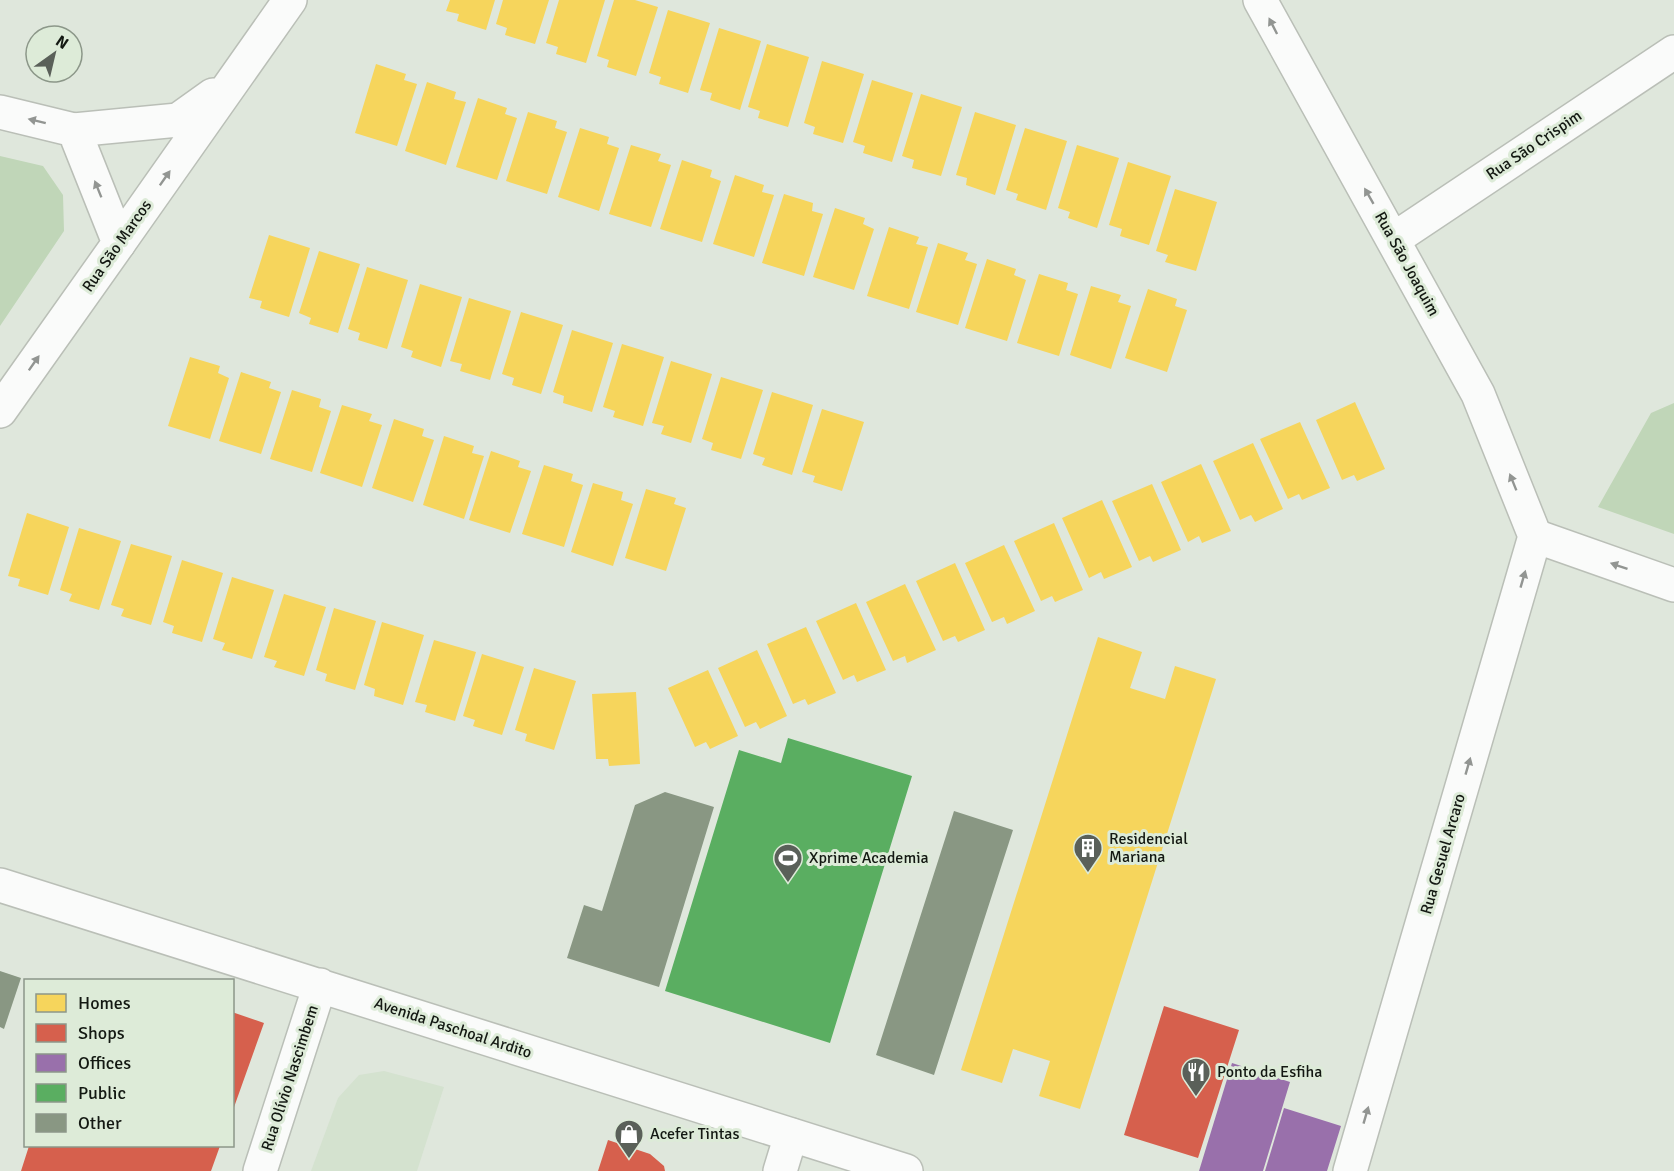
<svg xmlns="http://www.w3.org/2000/svg" width="1674" height="1171" viewBox="0 0 1674 1171" font-family="Signika,sans-serif">
	<rect width="100%" height="100%" fill="#dfe7dc"/>
	<path fill="#d4e2cf" d="M384,1071L444,1087L417,1171H311L338,1098L359,1075Z"/>
	<path fill="#c0d6b8" d="M0,156L43,166L63,195L64,231L0,326Z
		M1674,403V534L1598,507L1651,413Z"/>
	<path fill="#f6d55c" d="M450,0H495L486,30L457,21L459,14L446,11Z
		M503,0H549L535,44L505,35L507,28L496,24Z
		M559,0H605L586,63L556,54L558,47L546,43Z
		M614,0H635L658,7L636,76L607,67L609,60L597,56Z
		M668,10L710,23L688,93L659,84L661,77L649,73Z
		M719,28L761,41L740,110L710,100L712,93L700,90Z
		M767,44L809,57L788,127L758,118L760,111L748,107Z
		M822,61L864,74L843,143L813,134L815,127L804,123Z
		M376,64L406,74L404,80L417,84L397,146L355,133Z
		M872,80L913,93L892,162L863,153L865,146L853,142Z
		M427,82L456,92L454,99L466,102L446,165L405,151Z
		M921,94L962,107L941,176L912,168L914,160L902,156Z
		M478,98L507,108L505,114L517,118L497,180L456,167Z
		M528,112L557,121L555,128L567,132L547,194L506,181Z
		M975,112L1016,125L995,195L966,185L967,178L956,175Z
		M580,128L609,137L607,144L619,148L599,211L558,197Z
		M1025,128L1067,141L1046,210L1016,200L1018,194L1006,190Z
		M631,145L661,154L658,161L671,165L651,227L609,214Z
		M1077,145L1119,158L1097,228L1068,218L1070,212L1058,208Z
		M682,160L712,170L710,177L721,181L702,242L660,229Z
		M1128,162L1171,176L1149,245L1120,236L1122,229L1109,225Z
		M735,175L764,185L762,192L774,195L754,257L713,244Z
		M1175,189L1217,202L1196,271L1165,262L1168,255L1156,251Z
		M784,194L813,203L812,211L823,214L804,276L762,263Z
		M835,208L865,218L863,224L874,229L854,290L813,277Z
		M889,227L919,237L916,244L928,247L909,309L867,296Z
		M269,235L310,248L289,317L260,308L262,301L249,298Z
		M938,243L968,253L965,260L977,264L958,325L916,312Z
		M319,251L360,264L338,333L309,324L311,318L299,313Z
		M987,259L1016,269L1014,275L1026,280L1007,341L965,328Z
		M367,267L408,280L387,349L358,340L360,333L348,329Z
		M1039,274L1068,283L1066,290L1078,294L1059,356L1017,343Z
		M420,284L462,297L441,367L411,357L413,351L401,347Z
		M1091,286L1121,295L1118,302L1131,306L1111,369L1070,355Z
		M1148,289L1177,299L1175,306L1187,310L1167,372L1125,358Z
		M469,298L511,311L490,380L460,371L462,364L450,361Z
		M521,312L563,325L541,394L512,385L514,378L502,374Z
		M572,330L613,343L592,412L563,403L564,396L553,392Z
		M622,344L664,357L643,426L613,417L615,411L603,407Z
		M190,357L220,366L218,373L229,378L210,439L168,426Z
		M671,361L712,374L691,443L661,434L664,426L652,423Z
		M241,372L271,382L269,388L281,392L261,454L219,441Z
		M721,377L763,390L741,459L711,450L713,443L702,439Z
		M292,390L321,399L319,407L331,411L312,472L270,459Z
		M772,392L813,405L792,475L762,465L765,458L753,454Z
		M1355,402L1385,469L1357,481L1354,475L1342,480L1316,420Z
		M342,405L372,414L369,421L382,425L362,487L320,473Z
		M822,409L864,422L842,491L813,482L815,476L802,472Z
		M394,419L424,429L422,436L434,440L413,502L372,488Z
		M1300,422L1330,488L1302,500L1299,494L1288,499L1260,439Z
		M444,436L474,446L472,453L484,456L464,519L423,505Z
		M1253,443L1283,509L1255,522L1251,515L1240,520L1213,461Z
		M491,451L520,461L518,467L531,471L510,533L469,520Z
		M1201,464L1231,531L1202,543L1199,536L1188,542L1161,482Z
		M544,465L573,474L571,481L583,485L564,547L522,534Z
		M593,483L623,492L621,500L633,504L613,566L571,552Z
		M1152,484L1181,550L1153,562L1150,556L1139,561L1112,501Z
		M646,489L676,498L674,504L686,508L666,571L625,558Z
		M1102,500L1132,567L1104,579L1101,572L1089,578L1062,518Z
		M27,513L69,527L48,595L18,586L20,579L8,576Z
		M1054,523L1083,590L1055,602L1052,596L1041,601L1014,541Z
		M79,528L121,541L99,610L69,601L72,594L60,590Z
		M131,544L172,556L151,625L121,616L124,609L111,605Z
		M1004,545L1035,611L1007,624L1004,617L992,622L965,563Z
		M182,560L223,573L202,642L172,633L174,626L163,622Z
		M955,563L985,630L958,642L955,636L943,641L916,581Z
		M232,577L274,590L252,659L222,650L225,643L213,639Z
		M905,584L936,650L907,663L905,656L893,661L866,602Z
		M284,594L326,607L304,676L274,667L277,661L264,657Z
		M856,603L886,670L857,682L854,675L843,680L816,621Z
		M334,608L376,621L355,690L325,681L327,674L316,670Z
		M382,622L424,635L403,705L374,696L375,689L364,685Z
		M806,627L836,693L808,705L805,699L793,704L767,644Z
		M1098,637L1142,652L1130,688L1165,699L1175,666L1216,679L1080,1109L1039,1096L1050,1061L1013,1049L1002,1083L961,1070Z
		M434,640L476,652L455,721L425,712L427,705L415,702Z
		M757,650L787,716L760,729L756,722L745,727L718,668Z
		M482,654L524,667L502,735L473,726L475,720L463,716Z
		M534,668L576,681L554,750L525,741L527,734L515,730Z
		M708,670L738,736L710,749L706,742L695,747L668,688Z
		M636,692L640,764L609,766L608,759H596L592,694Z"/>
	<path fill="#d6604d" d="M1164,1006L1239,1030L1198,1158L1124,1135Z
		M232,1012L264,1023L233,1110H232Z
		M608,1140L650,1154L664,1166L665,1171H598Z
		M29,1146H220L211,1171H21Z"/>
	<path fill="#9970ab" d="M1232,1063L1290,1082L1263,1171H1199Z
		M1284,1108L1341,1126L1327,1171H1265Z"/>
	<path fill="#5aae61" d="M788,738L912,776L830,1043L665,991L739,750L781,763Z"/>
	<path fill="#899783" d="M665,792L714,807L659,987L567,958L584,905L602,911L635,805Z
		M954,811L1013,830L934,1075L876,1055Z
		M0,971L21,978L4,1029L0,1027Z"/>
	<g fill="none" stroke-linecap="round" stroke-linejoin="round">
		<g stroke="#babfb7" stroke-width="36">
			<path id="minor" d="M1260,0L1478,394L1535,536
				M74,130L178,120L213,95
				M1394,239L1674,52
				M119,243L290,0
				M1535,536L1674,585
				M780,1171L791,1135
				M1350,1171L1535,536"/>
		</g>
		<g stroke="#babfb7" stroke-width="36">
			<path id="secondary" d="M0,112L74,130L119,243L0,411
				M0,885L906,1171
				M260,1171L320,985"/>
		</g>
		<use href="#minor" stroke="#fafbfa" stroke-width="33"/>
		<use href="#secondary" stroke="#fafbfa" stroke-width="33"/>
	</g>
	<defs><path id="oneway-solid" d="M-6-.8H1V-3.2L6.5 0L1 3.2V.8H-6Z" transform="scale(1.5)"/></defs>
	<g fill="#929592">
		<use href="#oneway-solid" transform="translate(1273 26) rotate(-117)"/>
		<use href="#oneway-solid" transform="translate(37 121) rotate(-166)"/>
		<use href="#oneway-solid" transform="translate(165 178) rotate(-55)"/>
		<use href="#oneway-solid" transform="translate(98 189) rotate(-112)"/>
		<use href="#oneway-solid" transform="translate(1369 196) rotate(-120)"/>
		<use href="#oneway-solid" transform="translate(34 363) rotate(-55)"/>
		<use href="#oneway-solid" transform="translate(1513 482) rotate(-112)"/>
		<use href="#oneway-solid" transform="translate(1619 566) rotate(-161)"/>
		<use href="#oneway-solid" transform="translate(1523 579) rotate(-74)"/>
		<use href="#oneway-solid" transform="translate(1468 766) rotate(-74)"/>
		<use href="#oneway-solid" transform="translate(1366 1115) rotate(-74)"/>
	</g>
	<defs>
		<g id="building-pin" transform="scale(1.5)"><path d="M0 17L-7.5 6A9.5 9.5 0 1 1 7.5 6Z" fill="#5a6059" stroke="#ddebd8"/><path d="M-4-6H4V6H1V3H-1V6H-4ZM-2.5-4.3h1.7v1.8h-1.7ZM.8-4.3h1.7v1.8H.8ZM-2.5-1h1.7V.8h-1.7ZM.8-1h1.7V.8H.8Z" fill="#fff"/></g>
		<g id="stadium-pin" transform="scale(1.5)"><path d="M0 17L-7.5 6A9.5 9.5 0 1 1 7.5 6Z" fill="#5a6059" stroke="#ddebd8"/><path d="M0-5a6.5 5 0 1 0 0 10a6.5 5 0 1 0 0-10ZM-3.5-1.8h7v3.6h-7Z" fill="#fff"/></g>
		<g id="restaurant-pin" transform="scale(1.5)"><path d="M0 17L-7.5 6A9.5 9.5 0 1 1 7.5 6Z" fill="#5a6059" stroke="#ddebd8"/><path d="M-5-6h1v4h1v-4h1v4h1v-4h1v5L-1.5 .5V6h-2V.5L-5-1ZM5-6V6H3V1.5H1.5Q1.5-4 5-6Z" fill="#fff"/></g>
		<g id="shop-pin" transform="scale(1.5)"><path d="M0 17L-7.5 6A9.5 9.5 0 1 1 7.5 6Z" fill="#5a6059" stroke="#ddebd8"/><path d="M-5-2.5h2.3a2.7 3.5 0 0 1 5.4 0H5L5.5 6h-11ZM-1.5-2.5h3a1.5 2.3 0 0 0-3 0Z" fill="#fff"/></g>
	</defs>
	<g fill-rule="evenodd">
		<use href="#building-pin" x="1088" y="848"/>
		<use href="#stadium-pin" x="788" y="858"/>
		<use href="#restaurant-pin" x="1196" y="1072"/>
		<use href="#shop-pin" x="629" y="1134"/>
	</g>
	<g text-anchor="middle" dominant-baseline="central" stroke-width="6" stroke-linejoin="round" paint-order="stroke">
		<g font-size="16" fill="#131812" stroke="#ddebd8">
			<text transform="translate(1534 145) rotate(-34)">Rua São Crispim</text>
			<text transform="translate(117 246) rotate(-55)">Rua São Marcos</text>
			<text transform="translate(1407 264) rotate(61)">Rua São Joaquim</text>
			<text transform="translate(1443 854) rotate(-74)">Rua Gesuel Arcaro</text>
			<text transform="translate(453 1028) rotate(18)">Avenida Paschoal Ardito</text>
			<text transform="translate(290 1078) rotate(-72)">Rua Olívio Nascimbem</text>
		</g>
		<g font-size="16" fill="#131812" stroke="#ddebd8" text-anchor="start">
			<text x="1109" y="839">Residencial<tspan x="1109" dy="18">Mariana</tspan></text>
			<text x="809" y="858">Xprime Academia</text>
			<text x="1217" y="1072">Ponto da Esfiha</text>
			<text x="650" y="1134">Acefer Tintas</text>
		</g>
	</g>
	<rect x="24" y="979" width="210" height="168" fill="#ddebd8" stroke="#8c9789" stroke-width="1.5"/>
	<rect x="36" y="994" width="30" height="18" fill="#f6d55c" stroke="#8c9789" stroke-width="1.5"/>
	<text x="78" y="1009" font-size="18" fill="#131812">Homes</text>
	<rect x="36" y="1024" width="30" height="18" fill="#d6604d" stroke="#8c9789" stroke-width="1.5"/>
	<text x="78" y="1039" font-size="18" fill="#131812">Shops</text>
	<rect x="36" y="1054" width="30" height="18" fill="#9970ab" stroke="#8c9789" stroke-width="1.5"/>
	<text x="78" y="1069" font-size="18" fill="#131812">Offices</text>
	<rect x="36" y="1084" width="30" height="18" fill="#5aae61" stroke="#8c9789" stroke-width="1.5"/>
	<text x="78" y="1099" font-size="18" fill="#131812">Public</text>
	<rect x="36" y="1114" width="30" height="18" fill="#899783" stroke="#8c9789" stroke-width="1.5"/>
	<text x="78" y="1129" font-size="18" fill="#131812">Other</text>
	<g transform="translate(54 54) rotate(34)"><circle r="28" fill="#ddebd8" stroke="#8c9789" stroke-width="1.5"/>
	<path d="M0-4.5L10 22L0 15L-10 22Z" fill="#5a6059"/>
	<text y="-9" font-size="16" font-weight="bold" text-anchor="middle" fill="#131812">N</text>
	</g>
</svg>
